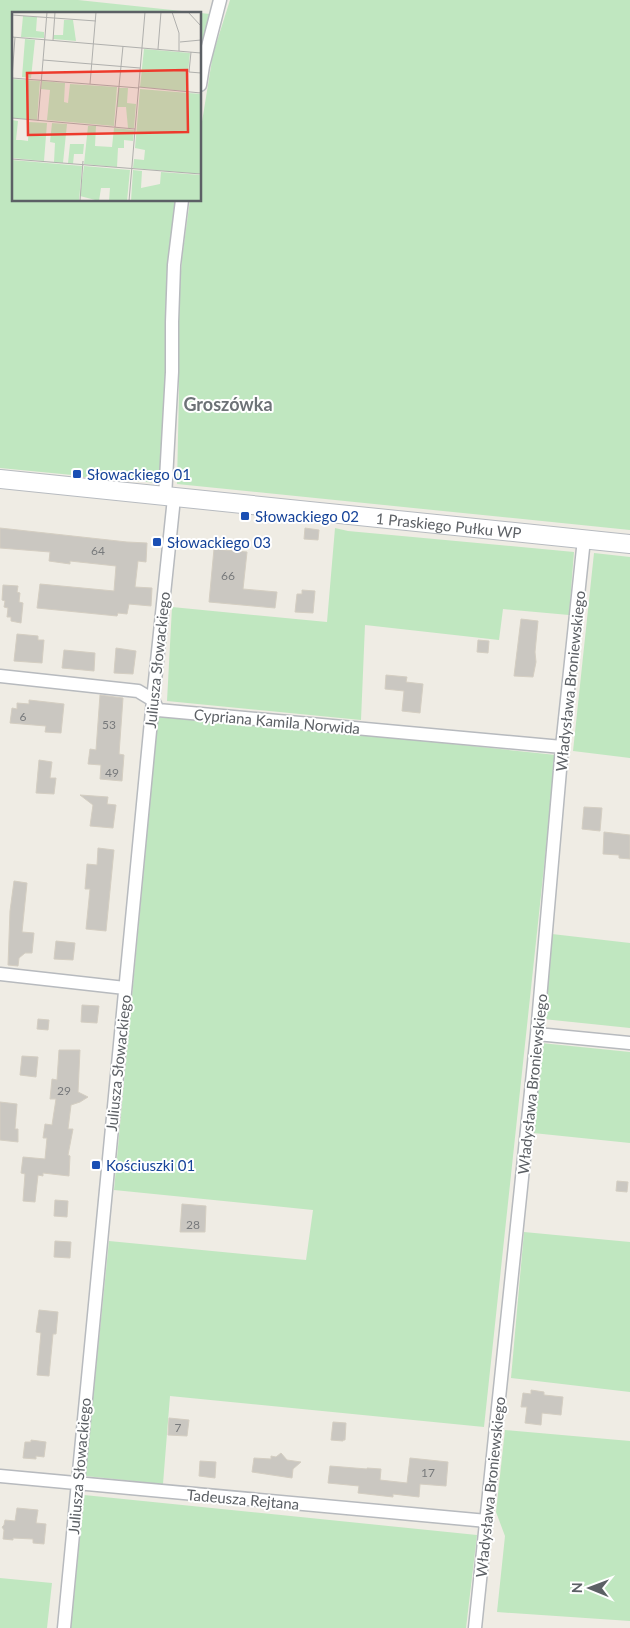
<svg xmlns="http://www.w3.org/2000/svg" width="630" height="1628" viewBox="0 0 630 1628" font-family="Lato,sans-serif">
	<rect width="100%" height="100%" fill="#efece4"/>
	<path fill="#c0e7c0" d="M0,0H78L210,14L200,58V14H14V200H176L167,300V401L159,483L83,477V472L72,471V475L0,468Z
		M230,0H630V530L177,484L179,389L177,326L182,258L190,200H200V134L213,54Z
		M335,528L348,531L574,552L569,615L503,609L499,640L365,625L361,720L167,701L172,607L327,622Z
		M594,553L630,557V758L573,751Z
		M158,717L358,734L556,755L484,1427L170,1396L163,1484L85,1476L109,1241L306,1260L313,1210L114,1190Z
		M552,934L630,943V1028L543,1019Z
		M541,1043L630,1052V1143L533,1133Z
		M524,1232L630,1242V1392L511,1378Z
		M505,1430L630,1441V1621L497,1612L505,1536L496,1512Z
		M84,1495L477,1535L466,1628H71Z
		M0,1578L52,1583L47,1628H0Z"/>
	<path fill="#cac7c1" stroke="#d4cec2" d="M0,528L127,542L147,543L146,562L138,561L135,587L152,588L151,606L129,604L127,614L118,613L117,616L37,608L40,584L114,591L116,566L70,561V564L49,561L50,552L0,548Z
		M305,528L319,530L318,540L304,539Z
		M214,549L247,552L243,589L277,592L275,608L209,602Z
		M3,585L18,586L17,592L20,593L19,602L23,603L21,623L11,621V617H7L8,608L4,607L5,601L2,600Z
		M302,590L315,591L313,613L295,612L297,594H302Z
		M521,619L538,621L535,652L536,662L533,677L514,676Z
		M17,634L38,636V640H44L42,663L14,661Z
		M478,640L489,641L488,653L477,652Z
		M116,648L136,651L133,674L114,673Z
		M64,650L95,653L94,671L62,668Z
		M386,675L407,677L406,682L423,684L420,713L402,711L404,691L385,689Z
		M100,695L123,698L119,754L124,755L122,781L100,779L101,765L88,764L90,749L96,750Z
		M29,700L64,704L61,733L45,732L46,726L10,723L12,708L17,709V703L29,704Z
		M39,760L52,762L50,778H56L54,794L36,793Z
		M80,795L108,797L107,804L116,805L113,828L90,826L93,805Z
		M584,807L602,808L600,831L582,829Z
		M604,832L630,835V859L619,858V855L603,854Z
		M98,848L114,850L106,931L86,929L90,889H85L87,864L97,865Z
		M14,881L27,883L22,932L34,933L32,953H25L19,958L18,966L8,965L10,911Z
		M56,941L75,943L73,960L54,959Z
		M82,1005L99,1006L97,1023L81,1022Z
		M38,1019L49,1020L48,1030L37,1029Z
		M59,1050H80L78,1092L88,1097L80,1102L71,1105L68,1129H73L68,1155L70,1156L69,1176L43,1173V1176L38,1175L35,1202L23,1201L25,1174L21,1173L23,1157L45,1159L47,1138H43L45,1124L52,1125L56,1099H50L52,1079L57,1080Z
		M22,1056L38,1057L36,1077L20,1075Z
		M0,1102L17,1104L15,1129H18V1142L0,1140Z
		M617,1181L628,1182L627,1192L616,1191Z
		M55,1200L68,1201L67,1217L54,1216Z
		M182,1204L206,1206L205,1232H180Z
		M55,1241L71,1242L70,1258L54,1257Z
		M39,1310L58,1312L56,1334H53L49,1376L37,1375L41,1333L36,1332Z
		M531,1390L544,1392V1395L563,1397L561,1415L542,1413L541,1425L525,1423L527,1407H521L523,1393L531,1394Z
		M169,1418L189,1420L187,1436L168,1435Z
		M333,1422L346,1423L345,1440H343V1441L331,1440Z
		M31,1440L46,1442L44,1457L36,1456V1459L23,1458L25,1442H31Z
		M281,1453L287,1460L301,1462L293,1469L292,1478L252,1472L254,1458L271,1459V1456L276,1457Z
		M410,1458L448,1462L446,1486L420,1484L419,1497L393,1494V1497L358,1493L359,1486L328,1483L330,1466L367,1469V1468L381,1469L380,1480L407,1483Z
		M200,1461L216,1462L215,1478L199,1476Z
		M17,1508L38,1510L36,1523L46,1524L44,1544L33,1543V1539L13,1538V1540L3,1539L4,1530L2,1527L4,1525L5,1520L15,1521Z"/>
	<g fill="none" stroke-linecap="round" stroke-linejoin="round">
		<g stroke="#b7babe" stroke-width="15">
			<path id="street" d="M200,85L203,66L220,0
				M165,497L172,372V322L174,265L182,200
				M0,676L138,691L153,700L158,710L562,747
				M0,974L125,988
				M537,1034L630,1043
				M0,1476L487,1521
				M64,1628L153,700L174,498
				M475,1628L537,1034L562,747L584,539"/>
		</g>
		<g stroke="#b7bbc0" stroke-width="20">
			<g id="secondary">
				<path id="s1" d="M0,479L630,544"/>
			</g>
		</g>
		<use href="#street" stroke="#fff" stroke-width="12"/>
		<use href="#secondary" stroke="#fff" stroke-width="18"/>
	</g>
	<g fill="#1a4fb4" stroke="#fff" stroke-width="2">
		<rect x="72" y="469" width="10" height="10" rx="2.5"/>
		<rect x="240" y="511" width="10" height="10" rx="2.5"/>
		<rect x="152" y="537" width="10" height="10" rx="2.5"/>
		<rect x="91" y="1160" width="10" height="10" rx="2.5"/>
	</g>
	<g text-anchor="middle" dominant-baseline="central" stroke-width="4" stroke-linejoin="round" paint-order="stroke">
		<g font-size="12" fill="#787a7c">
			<text x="98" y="550">64</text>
			<text x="228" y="575">66</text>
			<text x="23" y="716">6</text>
			<text x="109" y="724">53</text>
			<text x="112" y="772">49</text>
			<text x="64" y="1090">29</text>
			<text x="193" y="1224">28</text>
			<text x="178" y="1427">7</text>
			<text x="428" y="1472">17</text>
		</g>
		<g font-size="15" fill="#164399" stroke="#fff" text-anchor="start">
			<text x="87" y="474">Słowackiego 01</text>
			<text x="255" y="516">Słowackiego 02</text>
			<text x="167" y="542">Słowackiego 03</text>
			<text x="106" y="1165">Kościuszki 01</text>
		</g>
		<g font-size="15" fill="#5c6065" stroke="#fff">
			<text stroke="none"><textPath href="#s1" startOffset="451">1 Praskiego Pułku WP</textPath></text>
			<text transform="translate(157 660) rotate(-84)">Juliusza Słowackiego</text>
			<text transform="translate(570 681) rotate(-84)">Władysława Broniewskiego</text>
			<text transform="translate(277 721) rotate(5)">Cypriana Kamila Norwida</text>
			<text transform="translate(118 1063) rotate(-84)">Juliusza Słowackiego</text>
			<text transform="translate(532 1084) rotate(-84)">Władysława Broniewskiego</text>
			<text transform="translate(79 1466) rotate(-85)">Juliusza Słowackiego</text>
			<text transform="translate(490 1487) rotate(-84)">Władysława Broniewskiego</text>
			<text transform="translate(243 1499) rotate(5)">Tadeusza Rejtana</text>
		</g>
		<g font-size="18" font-weight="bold" fill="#6d7277" stroke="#fff">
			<text x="228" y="404">Groszówka</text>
		</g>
	</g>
	<g transform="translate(12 12)">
		<rect width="189" height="189" fill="#efece4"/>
		<path d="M11,4L25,5L24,19L32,20V26L9,25ZM52,8H61L64,29L41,27L42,23H51ZM13,27L23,28L19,66L10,65ZM132,37L178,41L174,79L128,75ZM0,67L28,69L25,108L0,106ZM30,69L53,71L52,90L56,91L58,72L105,75L102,114L35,108L38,78L29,77ZM106,76H116L115,91L124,92L122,116H116L114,95H105ZM128,77L189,82V162L121,156L122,147L132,148L133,138L123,136ZM0,108L6,109L4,128H9L16,129L17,110L35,111L32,149L0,146ZM40,111L55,112L51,151L42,150L43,131L38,130ZM76,114H84L83,134L100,135L102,116L122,118L121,129L112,128V136H106L105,155L72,152ZM58,132H72L71,142H62L61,152L56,151ZM0,148L70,154L67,189H0ZM72,154L118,158L115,189H97L98,176H89L87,189L68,184ZM121,158L130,159L129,176L148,172L149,160L189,163V189H119Z" fill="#c0e7c0"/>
		<path fill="none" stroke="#b0b0ad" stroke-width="1" d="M160,0L167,21V39M176,0L189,14M0,3L84,9M0,25L189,41M41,28L43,0M168,30L189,28M146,37L149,0M179,40L177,60L189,61M31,48L128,56M0,66L127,76M0,66L3,25M78,72L84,0M127,75L189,81M0,106L123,117M26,109L35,0M103,115L111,34M0,147L189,162M68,189L71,149M117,189L133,0"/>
		<path fill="#ed3a2c" fill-opacity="0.15" stroke="#ed3a2c" stroke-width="2.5" d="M175,58L176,120L16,123L15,61Z"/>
		<rect width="189" height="189" fill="none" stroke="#5c6065" stroke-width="2.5"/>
	</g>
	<g transform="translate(590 1588) rotate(271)" stroke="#ffffff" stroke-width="4" paint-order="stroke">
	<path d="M0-4L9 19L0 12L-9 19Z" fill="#5c6065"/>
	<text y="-8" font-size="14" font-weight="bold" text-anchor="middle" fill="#5c6065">N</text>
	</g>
</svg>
